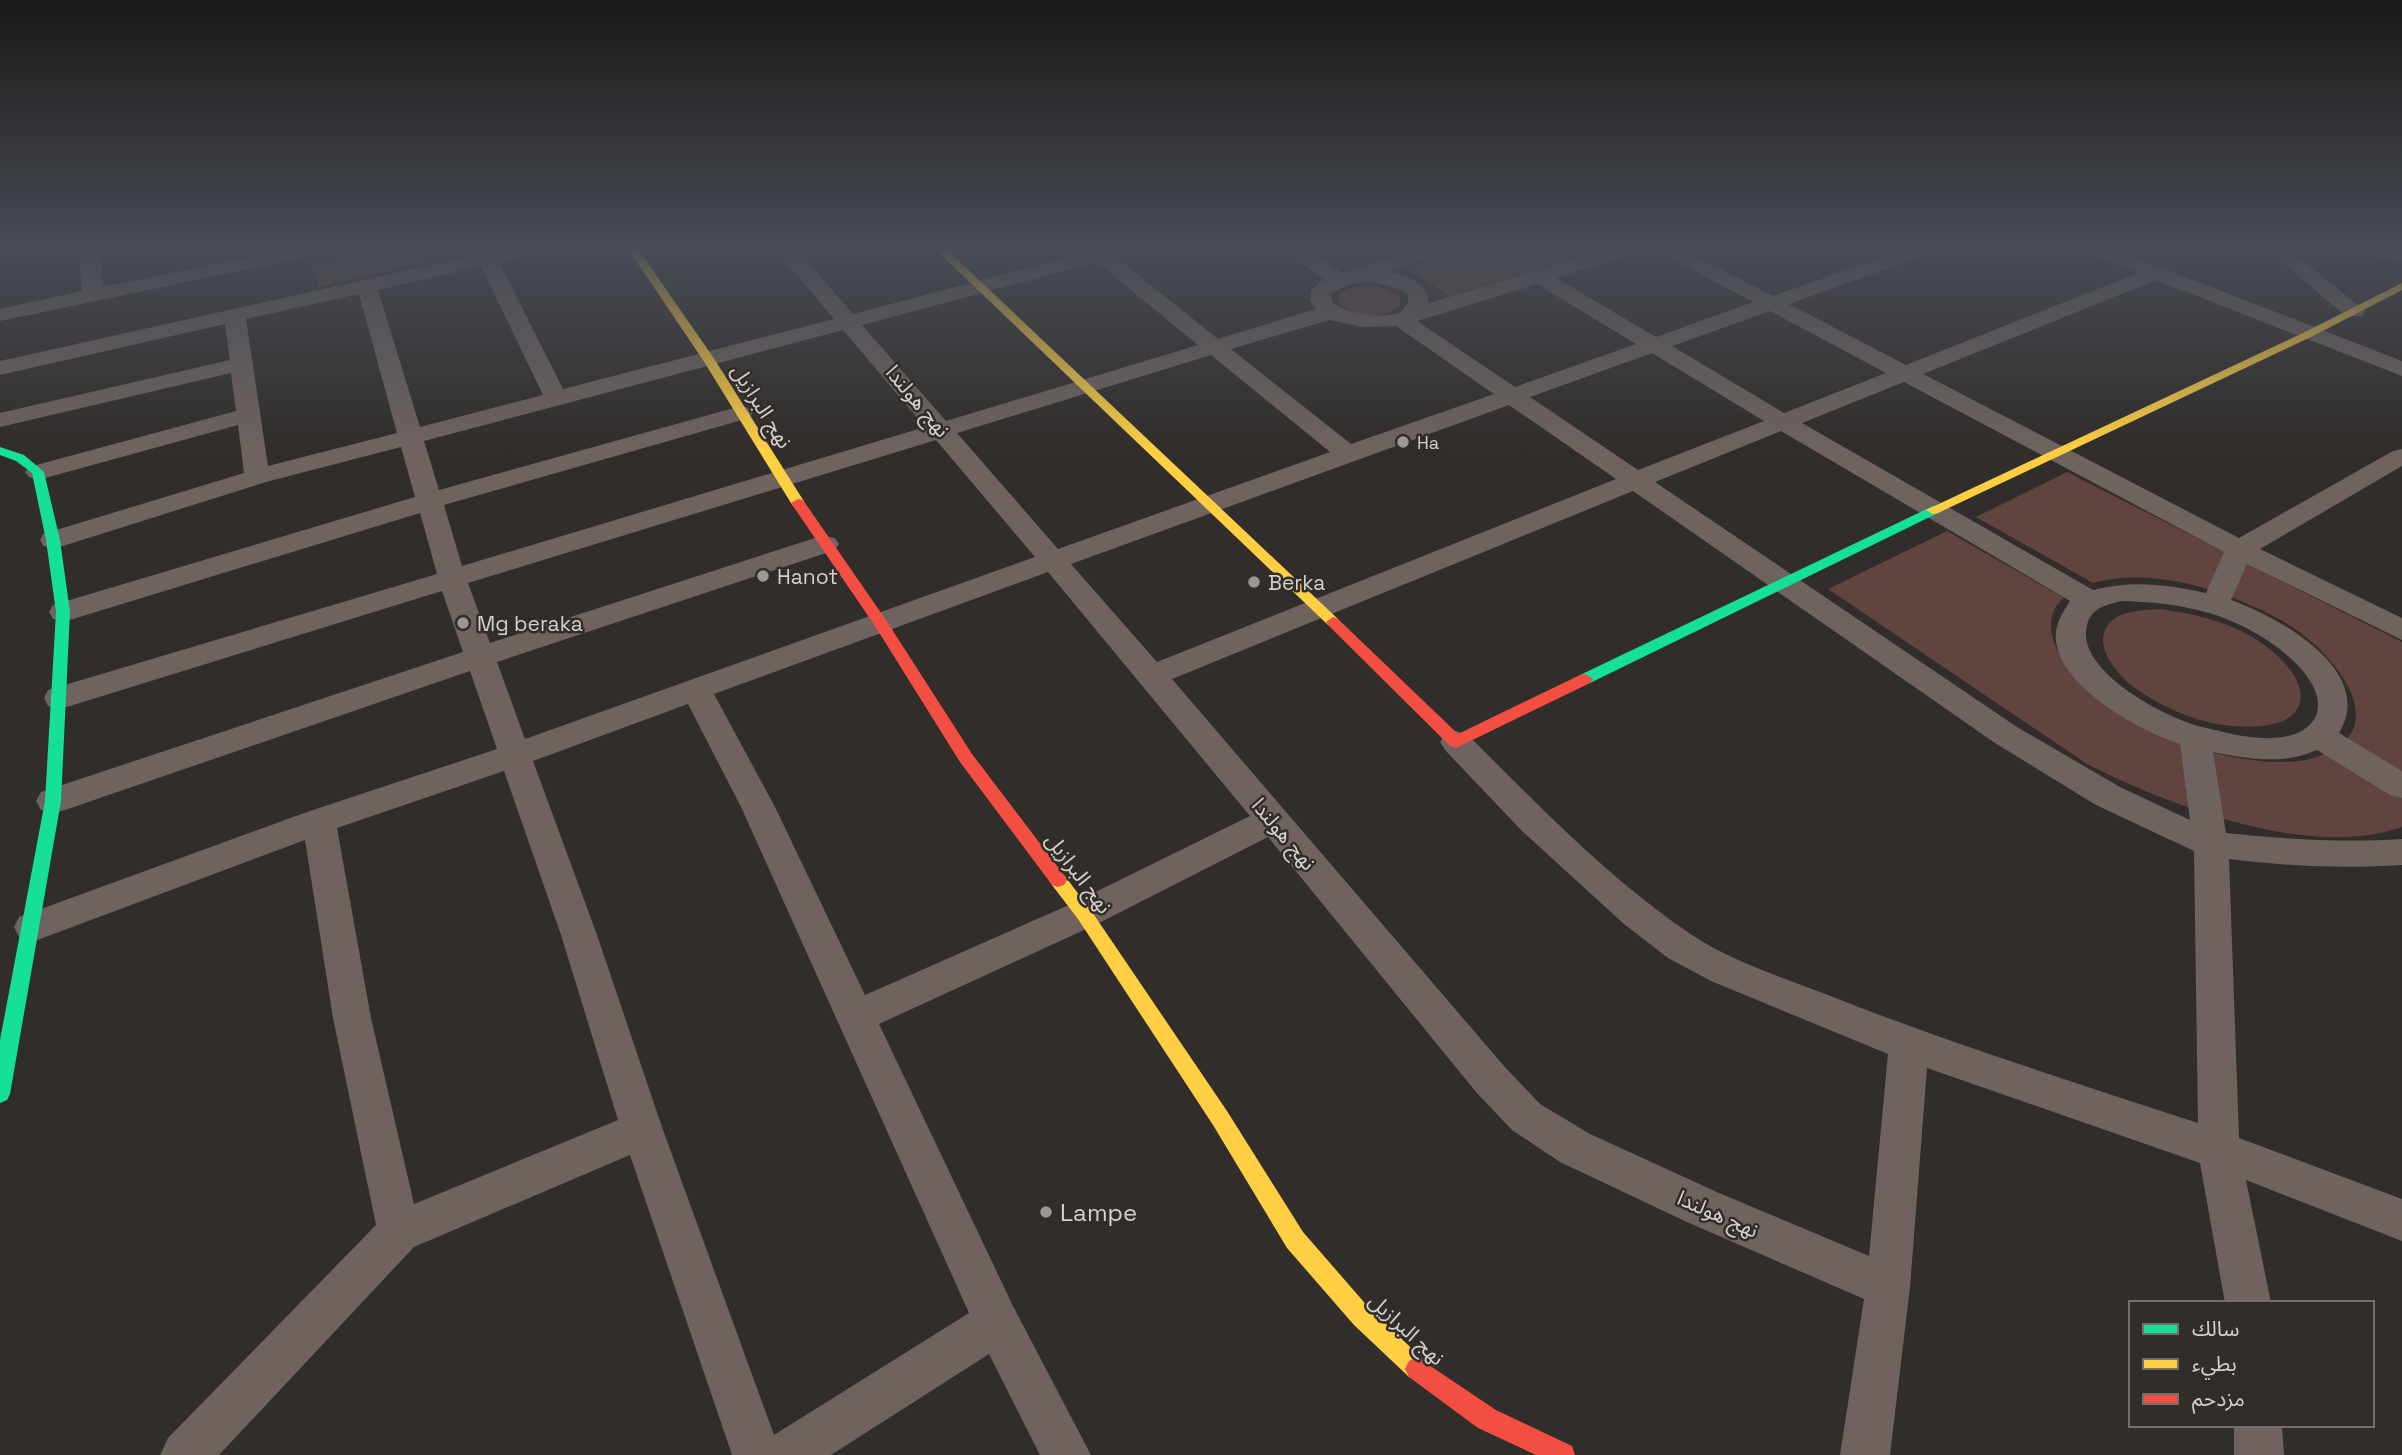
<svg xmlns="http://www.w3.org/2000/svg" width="2402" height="1455" viewBox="0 0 2402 1455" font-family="'Space Grotesk','Noto Sans Arabic',sans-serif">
	<rect width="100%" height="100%" fill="#302d2a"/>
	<path fill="#614340" d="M393,246H438L444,258L319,287L312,264Z
		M1477,246H1613L1449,296L1406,268Z
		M1376,285L1400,296V306C1384,319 1351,319 1338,301L1341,292L1355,286Z
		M2067,472L2402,642V827C2310,860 2170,806 2087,764L1828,589L1947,531L2064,598C2036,620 2059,662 2079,681C2091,693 2148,729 2164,736C2204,753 2272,770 2314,758C2402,731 2332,648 2281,620C2227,591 2155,566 2093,583L1976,517Z
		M2161,609C2192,614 2224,620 2252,637C2316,675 2324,733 2234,726C2199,724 2163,708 2135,688C2116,674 2087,640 2114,619C2126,610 2146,610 2161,609Z"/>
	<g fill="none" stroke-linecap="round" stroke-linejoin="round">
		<path fill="#6e635f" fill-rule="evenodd" d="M79,246H99L103,287L301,246H339L336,250L329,252L0,321V309L82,291Z
			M471,246H491L494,251L519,246H555L552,250L499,262L563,389L834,319L773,246H794L853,314L1085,253L1081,246L1104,248L1146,246L1143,250L1116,257L1218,339L1316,309L1310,301L1311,290L1324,279L1277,246H1300L1343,273L1427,246H1457L1454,250L1387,272C1406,275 1427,282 1429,303L1617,246H1648L1645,250L1556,278L1656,337L1753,302L1655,250L1652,246H1677L1773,296L1913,246H1942L1939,250L1789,304L1906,365L2138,273L2080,250L2077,246H2105L2402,361V376L2156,280L1923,374L2239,538L2393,451L2402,449V466L2260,549L2402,618V640L2247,564L2231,600C2279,617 2377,671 2339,733L2402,771V798L2390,795L2317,750C2283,765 2248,759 2213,752L2226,833C2286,839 2342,843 2402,839V865C2343,869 2287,866 2229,859L2239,1138L2402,1199V1241L2246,1180L2271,1303H2225L2200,1163L1927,1068L1910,1287L1890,1455H1840L1864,1299L1689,1223L1560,1162L1512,1130L1476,1092L1268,837L1097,924L879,1024L1013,1306L1091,1455H1040L989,1354L831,1455H732L630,1155L414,1247L219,1455H160L168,1438L376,1225L333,1018L305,840L32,942L19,937L14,927L19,917L307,812L497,749L470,671L65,810L53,813L41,810L36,801L41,792L463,652L442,591L70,706L59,709L48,706L44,698L48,690L437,574L420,513L73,619L63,621L53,619L49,612L53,605L415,497L401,447L266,482L63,546L53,548L43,546L40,540L43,534L244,473L238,425L38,480L29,477L25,472L29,467L236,411L231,373L0,427V413L230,360L225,324L0,375V361L476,255ZM1097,262L1198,345L946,421L862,325ZM481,266L543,395L420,427L378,290ZM1374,282L1401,290L1408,295V303C1408,304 1401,311 1401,312C1386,320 1342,314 1332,301L1331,293L1354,283ZM1537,284L1636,344L1515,387L1417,321ZM359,294L397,433L268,466L246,319ZM1770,311L1886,373L1784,413L1672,346ZM1329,320L1363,327L1396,326L1494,394L1351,444L1231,349ZM843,330L925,427L462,566L444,505L749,418L753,413L749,408L741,406L439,490L424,441ZM1652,353L1764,421L1638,470L1530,397ZM1211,355L1330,452L1058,549L957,433ZM1904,382L2224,552L2206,593C2168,584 2131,580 2093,590L1802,423ZM1509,405L1616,479L1157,662L1071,564ZM1781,431L2070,601C2062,613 2054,626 2056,641C2061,688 2140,731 2180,744L2190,820L2120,787L2017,727L1655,482ZM936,440L1035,557L525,739L497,662L835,550L839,544L835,538L825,536L815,538L490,643L468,583ZM1633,491L1995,743L2096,805L2194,851L2198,1123C2074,1082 1949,1043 1828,995C1782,977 1733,962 1692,935C1609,879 1538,805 1467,734L1456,731L1445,734L1440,742L1445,750L1522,831L1624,924L1668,958L1711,981L1888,1054L1869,1256L1719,1193L1590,1134L1540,1104L1504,1066L1172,679ZM1048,572L1250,816L1071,904L865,995L775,807L714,694ZM2121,601C2166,602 2210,608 2250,630C2275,643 2329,681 2316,716C2312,725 2302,732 2292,735C2264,743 2230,734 2203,727C2167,719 2083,674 2086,632C2088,609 2102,606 2121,601ZM688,704L741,807L969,1313L774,1435L663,1130L597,935L533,761ZM504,771L561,935L618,1120L414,1204L371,1018L337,828Z
			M2263,246H2285L2365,311L2362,316H2346Z
			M2337,246H2383L2402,249V261L2347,252L2340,250Z
			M2234,1425H2282L2284,1455H2234Z"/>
		<path fill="#16e098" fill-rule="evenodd" d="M0,447L24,455L44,472L60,540L70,612L61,801L10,1094L7,1100L0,1103V1040L45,801L56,612L46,540L32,473L16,461L0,455Z
			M1933,506L1938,507V513L1590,683L1585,684L1577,679L1580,675Z"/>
		<path fill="#ffcf43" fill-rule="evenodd" d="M626,246H636L715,360L805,503L803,506H793L791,503L703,360Z
			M932,246H943L1338,619L1340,622L1338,625H1328Z
			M2402,283V290L2313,336L1938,513L1933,514L1926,510L2305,332Z
			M1058,873L1064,875L1090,909L1227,1111L1303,1232L1370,1309L1425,1361L1429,1369L1425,1377L1417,1381L1409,1377L1354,1325L1287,1248L1213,1125L1078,919L1052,885L1049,880L1052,875Z"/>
		<path fill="#f24e42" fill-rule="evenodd" d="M798,499L803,500L886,620L972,754L1064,875L1067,880L1064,885L1058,887L1052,885L960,762L875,626L791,503Z
			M1333,617L1338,619L1458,734L1580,675L1585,674L1593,679L1590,683L1456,748L1450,746L1328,625L1326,622Z
			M1417,1357L1496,1410L1572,1446L1575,1455H1536L1478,1428L1409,1377L1405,1369L1409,1361Z"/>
	</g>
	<linearGradient id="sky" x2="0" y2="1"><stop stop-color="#1a1917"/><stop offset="0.55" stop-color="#484c55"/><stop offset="1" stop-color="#484c55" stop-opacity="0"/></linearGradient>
	<rect width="2402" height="450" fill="url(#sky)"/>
	<g fill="#9b9794" stroke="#322d28" stroke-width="2.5">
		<circle cx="1403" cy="442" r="7"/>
		<circle cx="763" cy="576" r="7"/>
		<circle cx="1254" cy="582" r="7"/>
		<circle cx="463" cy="623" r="7"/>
		<circle cx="1046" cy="1212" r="7"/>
	</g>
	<g text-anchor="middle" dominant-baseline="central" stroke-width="5" stroke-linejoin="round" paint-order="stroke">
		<g font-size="18" fill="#d4d0cd" stroke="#322d28" text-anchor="start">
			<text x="1417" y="442">Ha</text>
		</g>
		<g font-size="21" fill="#d4d0cd" stroke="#322d28">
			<text transform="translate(918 401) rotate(50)">نهج هولندا</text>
			<text transform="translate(762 406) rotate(58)">نهج البرازيل</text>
			<text transform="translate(1284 834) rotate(50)">نهج هولندا</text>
			<text transform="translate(1079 873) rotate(53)">نهج البرازيل</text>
			<text transform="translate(1718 1214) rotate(24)">نهج هولندا</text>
			<text transform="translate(1407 1329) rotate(43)">نهج البرازيل</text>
		</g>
		<g font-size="21" fill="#d4d0cd" stroke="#322d28" text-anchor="start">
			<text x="777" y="576">Hanot</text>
			<text x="1268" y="582">Berka</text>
			<text x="477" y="623">Mg beraka</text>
		</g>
		<g font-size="24" fill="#d4d0cd" stroke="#322d28" text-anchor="start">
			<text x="1060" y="1212">Lampe</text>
		</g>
	</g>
	<rect x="2129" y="1301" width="245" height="126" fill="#322d28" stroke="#736e6a" stroke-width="2"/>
	<rect x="2143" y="1324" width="35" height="10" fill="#16e098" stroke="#736e6a" stroke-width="2"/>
	<text x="2192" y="1336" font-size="21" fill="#d4d0cd">سالك</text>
	<rect x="2143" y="1359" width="35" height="10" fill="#ffcf43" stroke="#736e6a" stroke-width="2"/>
	<text x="2192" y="1371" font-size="21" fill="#d4d0cd">بطيء</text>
	<rect x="2143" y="1394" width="35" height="10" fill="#f24e42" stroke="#736e6a" stroke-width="2"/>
	<text x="2192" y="1406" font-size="21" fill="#d4d0cd">مزدحم</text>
</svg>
